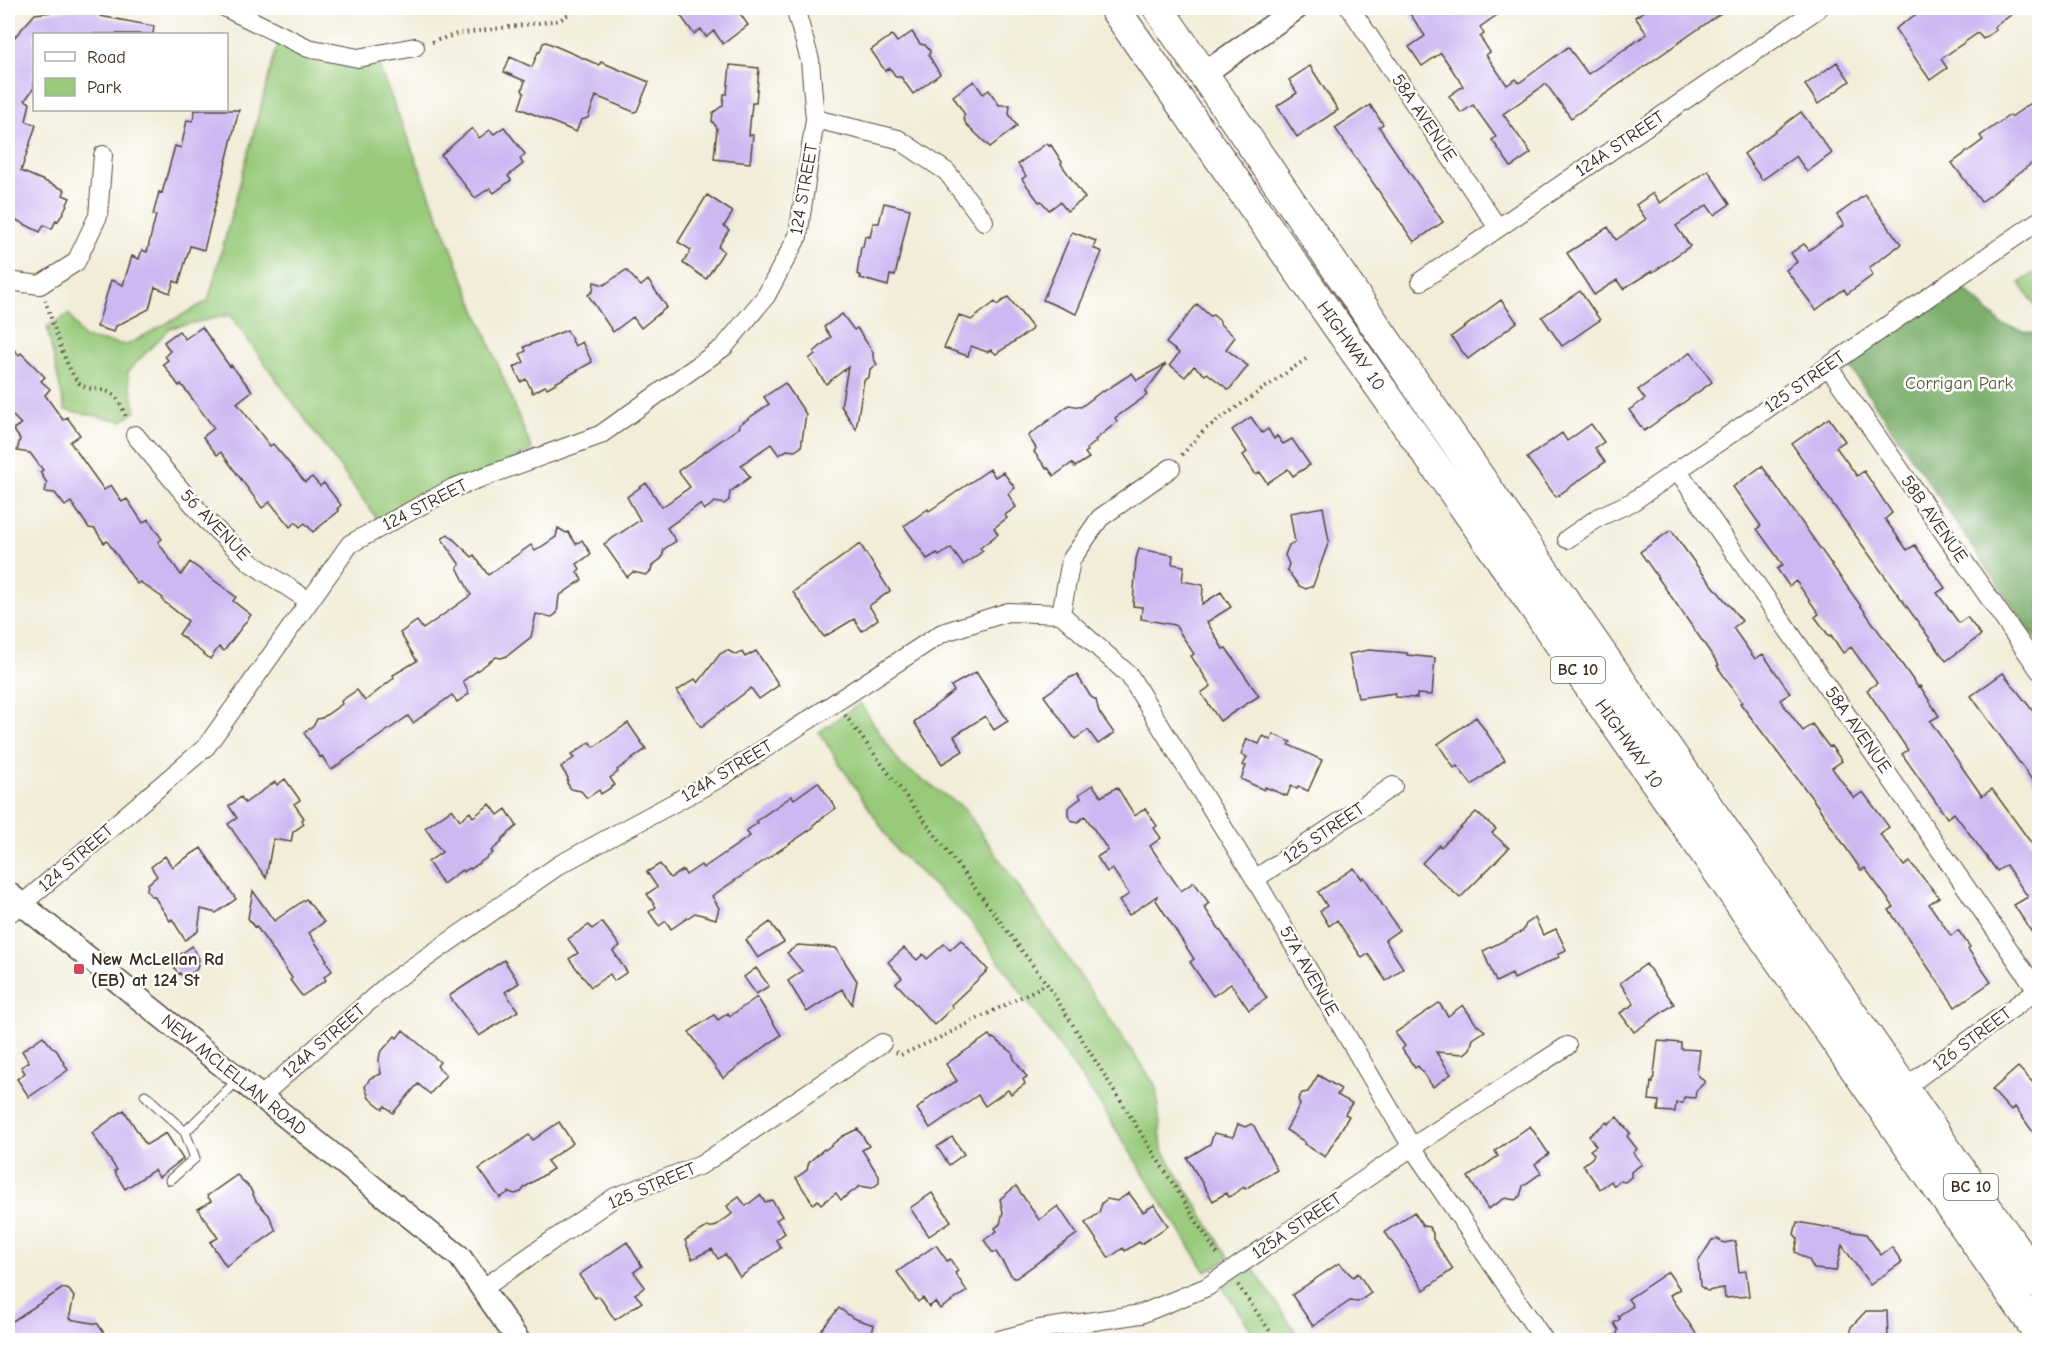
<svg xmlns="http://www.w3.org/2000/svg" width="2047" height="1348" viewBox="0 0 2047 1348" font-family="'Comic Neue',sans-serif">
	<rect width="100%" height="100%" fill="#fff"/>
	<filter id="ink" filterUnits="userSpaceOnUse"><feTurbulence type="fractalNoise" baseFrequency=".0167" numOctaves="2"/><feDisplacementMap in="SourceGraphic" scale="12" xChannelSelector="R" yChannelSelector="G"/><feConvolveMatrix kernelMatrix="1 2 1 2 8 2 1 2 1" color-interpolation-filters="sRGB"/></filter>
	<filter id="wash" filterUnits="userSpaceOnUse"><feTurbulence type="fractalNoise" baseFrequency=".008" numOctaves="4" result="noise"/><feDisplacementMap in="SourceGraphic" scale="24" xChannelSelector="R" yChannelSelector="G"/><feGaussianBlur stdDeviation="1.35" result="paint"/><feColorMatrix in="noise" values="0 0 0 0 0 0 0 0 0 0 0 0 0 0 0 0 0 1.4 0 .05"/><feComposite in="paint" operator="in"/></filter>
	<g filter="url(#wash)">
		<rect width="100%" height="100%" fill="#f1edd8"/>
		<path fill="#98ca7a" stroke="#6a7a4c" stroke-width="1.5" d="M279,39L376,59L532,450L377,519L230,315L170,328L127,372L136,412L122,421L65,410L47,327L69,314L83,338L127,345L208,301Z
			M2039,269V311L2020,283Z
			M860,703L901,765L964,808L1156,1086L1162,1149L1229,1258L1206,1272L1096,1098L969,919L897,851L819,732Z
			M1250,1264L1301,1340H1258L1221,1285Z"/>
		<path fill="#7aae6a" stroke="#5a6c44" stroke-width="1.5" d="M1959,284L2003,325L2039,335V644L1847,363Z"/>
		<g id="blocks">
			<path fill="#cdb8f2" d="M70,8H99L100,16L154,26L153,34H34V88L25,100L30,103L26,121L36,125L21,171L65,190L63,195L70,198L62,215L58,221L56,220L52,229L44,225L40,232L8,216V40H12L35,14L68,10Z
				M675,8H736L748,25L723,44L714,31L706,37L701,29L694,34Z
				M1406,8H1507L1480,27L1484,34L1480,37L1490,52L1486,55L1507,85L1516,79L1519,83L1568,47L1588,74L1647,34L1635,17L1649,8H1728L1571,118L1546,84L1503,114L1531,153L1511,167L1492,140L1496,137L1473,105L1461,113L1449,96L1463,86L1441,53L1422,66L1409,47L1425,36Z
				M1925,8H2021L1994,27L1996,30L1983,39L1978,33L1941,59L1947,68L1930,80L1895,29Z
				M912,32L920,44L925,45L930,51L929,56L940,74L913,94L901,77H896L890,68L885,71L871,50L892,35L897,42Z
				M546,42L599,65L601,62L649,82L637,111L634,112L596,96L588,118L581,120L576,132L519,108L524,93L522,90L525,81L504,72L510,57L532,67L538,52H540L543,43Z
				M1837,62L1850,81L1818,104L1805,85Z
				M730,65L759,68L756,103H752L749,135H753L750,163L714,159L717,128L712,121L713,113L723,105L724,94H727Z
				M1310,66L1338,110L1297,137L1277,106L1297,93L1289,80Z
				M974,81L983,94L989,90L999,105H1010L1009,114L1017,126L990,147L966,124L963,117L965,115L953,96Z
				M2040,97V157L1981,202L1952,163L1983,140L1980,136L2010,115L2011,117Z
				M1370,105L1383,124L1379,127L1443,222L1414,242L1335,128Z
				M195,110H239L204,250L190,246L179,283L174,281L170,293L155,287L149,309L116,326L114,332L97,327L111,280L123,285L132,256L139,259L142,250L147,252L156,215H153L159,192L162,193L175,146L181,148L187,120L193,121Z
				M1801,112L1832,153L1807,172L1796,156L1762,180L1744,154Z
				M504,127L525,154L520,159L523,164L508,176L511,180L494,193L490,188L475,198L441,155L472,128L479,138L490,130L494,134Z
				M1047,143L1049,146L1051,145L1062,162L1061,164L1085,198L1067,211L1060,202L1049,210L1041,201L1039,202L1022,179L1026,176L1018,164Z
				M1708,170L1730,204L1714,215L1707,205L1676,226L1690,246L1653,272L1652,271L1623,289L1617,280L1594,295L1567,253L1608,227L1616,240L1646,219L1636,205L1653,193L1660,203Z
				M707,195L733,212L724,226L729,230L718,247L724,251L706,279L683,263L691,250L678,242Z
				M1865,195L1901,244L1869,268L1873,275L1847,294L1844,289L1816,310L1786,270L1797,262L1791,253L1804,244L1809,250L1844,225L1837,215Z
				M884,203L910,209L895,276L890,275L888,286L860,278L861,276L857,274L861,247H863L865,236L870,237L873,223H879Z
				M1072,232L1096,241L1093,248L1102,252L1076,314L1043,300Z
				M626,270L641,286L648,280L667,307L641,328L633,317L613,332L588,295L593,291L594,282L604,285Z
				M1580,291L1600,320L1562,346L1542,317Z
				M1008,297L1032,327L1031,330L996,354L991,350L987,352L971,346L968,356L944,348L959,315L971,320L995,302L997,305Z
				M1501,300L1517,322L1468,359L1451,337Z
				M1197,304L1210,316L1213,315L1220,321V324L1235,337L1226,349L1248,366L1229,390L1207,373L1205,375L1194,366L1185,377L1170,365L1179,353L1166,343Z
				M842,314L854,330L857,328L873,352V357L877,365L870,369L869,377L864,380L856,429L841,406L848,367L826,384L809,359L815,354L814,352L831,337L824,327Z
				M202,327L230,367L231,365L252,391L237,403L270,446L273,444L305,482L312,477L320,486L324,483L341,505L337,509L339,511L313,532L305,523L300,527L296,522L290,527L270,502L262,508L221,452L217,455L203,437L214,428L181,384L179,386L163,364L168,360L165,356L170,351L164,342L179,331L185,339Z
				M567,330L575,346L582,342L592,362L547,388L545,386L533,393L526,379L521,382L514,367L524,362L520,354L526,351L524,347Z
				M8,343L19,355L21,353L45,377L41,381L50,389L45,395L63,420L67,417L80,435L70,442L104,490L111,485L122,502L127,499L143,523L148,519L162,539L158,542L181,575L190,562L236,597L233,601L251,615L224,651L219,647L210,659L179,634L188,621L162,600L163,598L140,582L137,584L107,541L104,543L95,529L89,528L71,502L65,506L55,493L45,492L47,483L40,472L43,470L30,453L17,451L20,439L13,429L21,424L8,411Z
				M1691,352L1712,382L1644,431L1629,410L1645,399L1638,390Z
				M1166,364L1145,392L1147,395L1115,418L1117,422L1095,440L1096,442L1086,449L1088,451L1085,453L1089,458L1075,467L1072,463L1054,476L1048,468L1047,469L1034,452L1036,448L1028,436L1069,405L1081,407L1102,391L1103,392L1132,373L1137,380Z
				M785,383L806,414L801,447L795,451L787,450L779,455L771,444L741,465L750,477L730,492L729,500L724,504L715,502L704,510L700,504L667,528L676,541L664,549L662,558L652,566L651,571L646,575L633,572L627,577L604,544L640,520L627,497L646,483L662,507L690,487L678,471L740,427L739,425L769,404L764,397Z
				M1251,417L1262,433L1268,429L1274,439L1277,436L1283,444L1292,439L1310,465L1293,476L1288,469L1267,483L1260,472L1256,475L1243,455L1247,452L1232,430Z
				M1829,418L1845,441L1836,447L1857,476L1864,471L1892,513L1885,519L1907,550L1915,545L1936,575L1945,588L1937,593L1959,623L1967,617L1981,635L1946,661L1819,485H1820L1792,444Z
				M1591,424L1604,442L1595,448L1605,462L1556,497L1527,458L1562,433L1567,441Z
				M1762,466L1918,687L1920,686L1939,716L1930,721L1982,796L1992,789L2040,855V945L2014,905L2028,897L2006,865L1997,871L1954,813L1947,818L1902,754L1908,750L1867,690L1877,683L1851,647L1843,653L1831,635L1829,636L1815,617L1819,614L1796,581L1789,586L1777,569L1783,565L1757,529L1761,526L1733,487Z
				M990,469L995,477L1003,472L1015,488L1008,494L1016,507L1005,515L1007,518L994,528L998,534L980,548L983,551L963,565L951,548L939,556L937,553L927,559L904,526L928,509L929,511Z
				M1323,507L1329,541L1313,586L1306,589L1299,586L1287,570L1289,564L1285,555L1289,545L1295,542L1290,513Z
				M558,528L566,533L568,532L576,544L582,540L591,554L577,564L580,569L577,572L582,580L559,596L557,613L552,617L536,614L531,637L507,656L501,658L496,657L463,681L469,694L457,702L452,695L413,723L408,716L331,770L322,756L320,757L304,733L314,725L317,719L322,718L342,704L341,701L357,690L365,701L394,678L393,675L417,661L400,633L417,621L423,629L471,595L457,567L460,565L442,539L448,534L472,557L474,555L488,575L531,545L535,551L556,537Z
				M1671,530L1700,570L1742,621L1733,628L1755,659L1763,654L1790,693L1780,700L1803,731L1812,724L1829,747L1831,746L1842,761L1832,768L1854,798L1863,792L1889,827L1880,834L1904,866L1910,862L1939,897L1929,904L1951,936L1958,930L1970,947L1968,949L1991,982L1955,1007L1889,910L1894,907L1865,868L1861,870L1815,802L1740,703L1742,702L1717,666L1719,665L1640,552Z
				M860,544L890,591L869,606L878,619L862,631L854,619L824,637L793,592Z
				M1139,549L1173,555L1172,564L1184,566L1182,581L1203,585L1202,604L1221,592L1231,607L1207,622L1223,649L1226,648L1259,696L1220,721L1201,693L1211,686L1191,656L1194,654L1175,625L1141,619L1142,607L1133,606L1136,559Z
				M727,650L736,655L742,652L745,657L756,651L779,685L759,699L751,688L701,727L677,691L695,679L698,683L720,654Z
				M1369,650L1407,653V655L1435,658L1432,695L1417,694V698L1395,697L1396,693L1358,698L1349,654Z
				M976,672L1008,721L994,730L985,716L954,736L963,751L942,764L914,722L954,691L951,686Z
				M2003,673L2040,720V791L1971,696Z
				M1077,675L1091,697L1096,700L1099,712L1114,733L1098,744L1088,730L1075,739L1044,696L1069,678Z
				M1476,717L1505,760L1472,785L1457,766L1454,768L1438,744Z
				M628,723L646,749L617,770L618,772L610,778L615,785L601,794L599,790L587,798L581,791L571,789L567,783L568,778L561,767L574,758L571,755L590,742L594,747Z
				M1273,734L1291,742L1289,745L1322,760L1308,791L1298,786L1297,789L1291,786L1287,796L1265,787L1264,790L1241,779L1246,766L1243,765L1247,757L1241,754L1247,739L1259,744L1263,736L1271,740Z
				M285,779L300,800L294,804L304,818L302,820L304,824L293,832L291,842L273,839L266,878L228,824L237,818L229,806L241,797L245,803L275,782L277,785Z
				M818,782L836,808L813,825L814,827L712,896L719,908L716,919L695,913L671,929L666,921L659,926L649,912L656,907L647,894L657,887L647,872L660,864L670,878L683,870L686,875L701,865L703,868L750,836L746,831L758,823L756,821L792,796L794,799Z
				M1093,785L1101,797L1117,787L1135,816L1145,808L1157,826L1154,828L1161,838L1150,846L1181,891L1194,882L1209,903L1204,907L1267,998L1249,1010L1231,984L1213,996L1190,962L1194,959L1156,900L1157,896L1129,915L1119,901L1129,894L1112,868L1107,872L1097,857L1108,850L1085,816L1078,822L1071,820L1068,816V808L1081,798L1079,794Z
				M490,804L498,815L506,809L517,826L501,840L502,842L491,851L493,853L471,869L470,868L463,872L462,870L443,884L428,862L442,852L425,828L452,809L460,820L470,812L473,817Z
				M1476,812L1496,829L1492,833L1509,848L1460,898L1422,863L1439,845L1441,847Z
				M201,848L236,899L216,913L201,909L198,931L185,940L172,919L170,921L154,896H151L147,890L148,884L157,876L151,867L165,856L172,867Z
				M1354,868L1362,879L1364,877L1399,930L1385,940L1403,968L1386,981L1368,954L1362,958L1337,920L1329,926L1320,911L1327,906L1318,892Z
				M253,891L274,921L306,899L324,922L309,933L327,960L326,961L332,971L324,977L326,980L302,996L290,980L292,978L256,926L254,927L248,918Z
				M1535,918L1543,935L1556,929L1566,950L1558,954L1559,957L1514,979L1512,974L1496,982L1483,951L1523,931L1526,924Z
				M602,922L620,946L613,951L627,972L614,981L610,974L591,987L569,959L578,953L568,939L589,925L592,929Z
				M770,922L784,942L758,958L746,940Z
				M961,940L988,970L951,1005L953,1007L934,1025L896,983L902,978L888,962L904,948L917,960L923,954L927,959L944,944L950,950Z
				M798,945L836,948L857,981L852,1004L842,989L807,1012L788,981L802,971L787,953Z
				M192,946L199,959L197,969L183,979L180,973L178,974L171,961Z
				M504,960L519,983L505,992L518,1011L479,1036L449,996Z
				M1646,964L1674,1004L1634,1032L1620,1013L1634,1004L1620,983Z
				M756,968L769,986L756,994L744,977Z
				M757,997L781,1035L723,1078L689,1032L714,1015L718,1020L728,1013L730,1016Z
				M1439,1003L1448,1016L1463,1005L1476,1024L1485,1031L1473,1039L1470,1049L1464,1054L1436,1052L1451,1074L1433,1087L1418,1066L1415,1068L1402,1049L1405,1046L1395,1033Z
				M403,1030L440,1062L437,1066L446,1075L430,1094L418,1084L393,1113L385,1106L383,1109L369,1098L365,1087L370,1078L381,1074L379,1060L380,1053L395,1036L397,1038Z
				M989,1035L992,1039L993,1038L1012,1052L1014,1059L1027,1077L1023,1079L1025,1084L1011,1094L1008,1090L985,1106L978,1095L930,1128L917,1109L931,1096L957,1081L946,1064Z
				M43,1036L51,1046L57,1051L68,1070L29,1097L17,1079L25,1073L21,1067L29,1062L22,1051Z
				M1658,1041L1681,1043V1049L1700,1050L1697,1074L1705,1082L1696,1091L1695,1098L1684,1097L1683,1103H1676L1675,1112L1658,1111L1659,1101L1649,1100L1651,1082L1653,1083Z
				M2018,1067L2040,1090V1142L2015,1107L2011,1111L1992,1090Z
				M1318,1075L1341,1089L1337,1095L1352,1103L1345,1114L1349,1116L1325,1157L1304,1144L1305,1142L1286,1130L1300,1105L1298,1099L1302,1093L1308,1092Z
				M124,1110L146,1145L166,1133L183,1159L159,1177L154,1170L125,1189L114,1171L117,1170L92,1133Z
				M1617,1117L1630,1133L1627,1136L1637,1149L1633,1153L1642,1164L1631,1172V1177L1625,1182L1620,1181L1614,1186L1611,1181L1600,1189L1583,1165L1592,1158L1594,1154L1590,1150L1596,1146L1589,1136L1607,1122L1608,1124Z
				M559,1122L573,1143L547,1161L553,1169L525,1187L521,1192L515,1194L509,1192L500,1198L479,1169L529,1135L533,1140Z
				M1238,1124L1245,1127L1251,1124L1254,1126L1277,1170L1245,1189L1244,1187L1229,1197L1226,1193L1213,1201L1187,1158L1210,1144L1214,1133L1233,1137Z
				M1530,1126L1549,1154L1535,1164L1541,1173L1523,1186L1520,1196L1515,1200L1505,1198L1488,1209L1468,1177L1498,1156L1495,1151Z
				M858,1129L869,1146L862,1150L879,1176V1183L872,1188L860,1186L841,1200L836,1193L821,1204L818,1200L813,1204L796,1178L807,1170L809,1162L824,1149L825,1150L843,1136Z
				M952,1137L964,1154L949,1165L937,1147Z
				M237,1175L250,1188L256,1201L269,1215L276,1231L226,1266L210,1242L218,1238L198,1209L211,1201L207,1196Z
				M1016,1186L1039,1220L1058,1206L1077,1234L1016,1278H1013L996,1252H992L984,1240L997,1231L995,1228L1000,1224L1003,1212L1000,1199Z
				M932,1193L951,1221L929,1236L910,1208Z
				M1129,1193L1143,1212L1154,1205L1168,1226L1141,1244L1139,1242L1125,1251L1123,1248L1109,1258L1085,1223L1099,1213L1102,1203L1107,1199L1117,1201Z
				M760,1195L765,1202L772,1200L782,1216L776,1220L785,1233L776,1240L781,1248L740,1277L725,1254L718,1259L712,1249L692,1259L685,1240L707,1227H714L732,1214L727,1206L739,1197L746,1206Z
				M1414,1212L1423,1226L1429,1227L1433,1233V1239L1453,1269L1424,1290L1385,1232Z
				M1797,1222L1866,1234L1881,1255L1892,1247L1902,1262L1870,1285L1842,1245L1836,1271L1814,1269L1809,1260L1795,1252L1798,1239L1794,1234Z
				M1718,1239L1724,1243L1735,1241L1739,1272L1746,1271L1749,1296L1725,1298L1724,1288L1707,1291L1700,1286L1698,1262L1712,1240Z
				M627,1242L642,1266L634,1272L645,1287L635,1294L642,1302L615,1320L599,1296L595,1298L579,1275Z
				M936,1245L947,1261L950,1259L958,1271L955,1273L967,1291L940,1309L935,1302L929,1307L923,1298L918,1302L897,1272Z
				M1339,1263L1353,1277L1358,1273L1371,1293L1358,1302L1350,1301L1313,1326L1292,1295Z
				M1668,1272L1680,1289L1670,1295L1701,1341H1615L1618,1330L1614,1323L1620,1319L1618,1316L1633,1306L1628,1299Z
				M63,1288L69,1290L74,1297L69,1319L98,1324L109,1341H8V1324Z
				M839,1308L853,1318L874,1325L870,1341H812Z
				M1866,1311H1887L1888,1341H1851V1327Z"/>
		</g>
	</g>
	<g filter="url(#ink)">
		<use href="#blocks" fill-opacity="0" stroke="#56473a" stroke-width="1.5"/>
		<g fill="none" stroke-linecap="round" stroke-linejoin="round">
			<g stroke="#56473a" stroke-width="11">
				<path id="service" d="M145,1095L185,1132L239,1079
					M170,1180L195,1158L185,1132"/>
			</g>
			<g stroke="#56473a" stroke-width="20">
				<path id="minor" d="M226,8L308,48L358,58L415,47
					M1350,8L1498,228
					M815,119L898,139L947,172L984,221
					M8,281L40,285L76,262L98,216L103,155
					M1421,281L1819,8
					M1828,366L2040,671
					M135,435L207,521L251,563L309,601
					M1678,471L2037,990
					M1567,539L1599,517L1632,502L2040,220
					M1061,614L1129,675L1255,879L1412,1147L1544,1340
					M1255,879L1393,786
					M8,914L21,905L206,747L350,544L453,488L600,435L724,347L766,296L798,236L815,119L810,60L795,8
					M1903,1089L2040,988
					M260,1097L390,983L559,865L718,779L942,633L1008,612L1061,614L1071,560L1100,518L1171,468
					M482,1289L615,1197L701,1165L882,1043
					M999,1340L1040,1329L1141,1314L1207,1287L1412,1147L1567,1046"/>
			</g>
			<g stroke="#56473a" stroke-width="25">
				<path id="tertiary" d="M1205,73L1297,8
					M8,893L460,1257L518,1340"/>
			</g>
			<g stroke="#56473a" stroke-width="32">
				<path id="trunk" d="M1114,8L1509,571L2040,1335
					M1158,8L1535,558L2040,1284"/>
			</g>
			<path stroke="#56473a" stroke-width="4" stroke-dasharray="1.5 4.5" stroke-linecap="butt" d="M432,42L457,34L560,20L578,8
				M45,300C53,322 64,365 78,382C86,391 99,388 109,392C119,397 123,409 127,419
				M1182,455L1204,430L1309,357
				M845,715L1047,984L1219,1257
				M896,1052L901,1055L939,1038L1047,984
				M1238,1285L1276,1340"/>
			<use href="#service" stroke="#fff" stroke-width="9"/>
			<use href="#minor" stroke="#fff" stroke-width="18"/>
			<use href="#tertiary" stroke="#fff" stroke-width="22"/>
			<use href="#trunk" stroke="#fff" stroke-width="30"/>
		</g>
	</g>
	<rect fill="#d1495b" stroke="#fff" stroke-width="2" x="73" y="963" width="12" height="12" rx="3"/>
	<g text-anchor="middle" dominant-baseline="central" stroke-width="5" stroke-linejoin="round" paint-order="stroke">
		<g fill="#fff" stroke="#766a62" stroke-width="1.5">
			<rect x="1551" y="657" width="54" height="26" rx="4.5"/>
			<rect x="1944" y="1174" width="54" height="26" rx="4.5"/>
		</g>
		<g font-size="16" font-weight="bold" fill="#3b2a1e">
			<text x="1578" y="670">BC 10</text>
			<text x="1971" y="1187">BC 10</text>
		</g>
		<g font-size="18" fill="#3b2a1e" stroke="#fff">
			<text transform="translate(1424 118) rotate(56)">58A AVENUE</text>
			<text transform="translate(1620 144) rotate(-34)">124A STREET</text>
			<text transform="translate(804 189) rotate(-80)">124 STREET</text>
			<text transform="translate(1351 346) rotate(55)">HIGHWAY 10</text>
			<text transform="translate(1805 382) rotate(-35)">125 STREET</text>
			<text transform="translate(425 505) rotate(-27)">124 STREET</text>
			<text transform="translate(1934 519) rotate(55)">58B AVENUE</text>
			<text transform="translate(215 525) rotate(46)">56 AVENUE</text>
			<text transform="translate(1858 730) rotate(55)">58A AVENUE</text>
			<text transform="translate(1629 744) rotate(55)">HIGHWAY 10</text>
			<text transform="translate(727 771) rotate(-31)">124A STREET</text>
			<text transform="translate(1324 833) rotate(-34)">125 STREET</text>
			<text transform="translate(76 858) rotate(-41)">124 STREET</text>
			<text transform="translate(1309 971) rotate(60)">57A AVENUE</text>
			<text transform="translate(1972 1039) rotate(-37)">126 STREET</text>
			<text transform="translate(324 1041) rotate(-41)">124A STREET</text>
			<text transform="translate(234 1075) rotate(39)">NEW MCLELLAN ROAD</text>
			<text transform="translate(652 1186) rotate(-23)">125 STREET</text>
			<text transform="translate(1297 1226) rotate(-34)">125A STREET</text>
		</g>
		<g font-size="18" fill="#575a3a" stroke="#fff">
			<text x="1959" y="383">Corrigan Park</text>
		</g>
		<g font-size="18" font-weight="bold" fill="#3b2a1e" stroke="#fff" text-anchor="start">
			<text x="91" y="959">New McLellan Rd<tspan x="91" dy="21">(EB) at 124 St</tspan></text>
		</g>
	</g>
	<rect width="2047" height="1348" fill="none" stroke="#fff" stroke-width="30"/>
	<rect x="33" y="33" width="195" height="78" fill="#ffffff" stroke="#b1aaa5" stroke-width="1.5"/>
	<rect x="45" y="52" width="30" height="9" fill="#ffffff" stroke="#b1aaa5" stroke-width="1.5"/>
	<text x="87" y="63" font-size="18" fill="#3b2a1e">Road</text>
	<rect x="45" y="78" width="30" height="18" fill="#98ca7a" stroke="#b1aaa5" stroke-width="1.5"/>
	<text x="87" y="93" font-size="18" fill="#3b2a1e">Park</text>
</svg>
